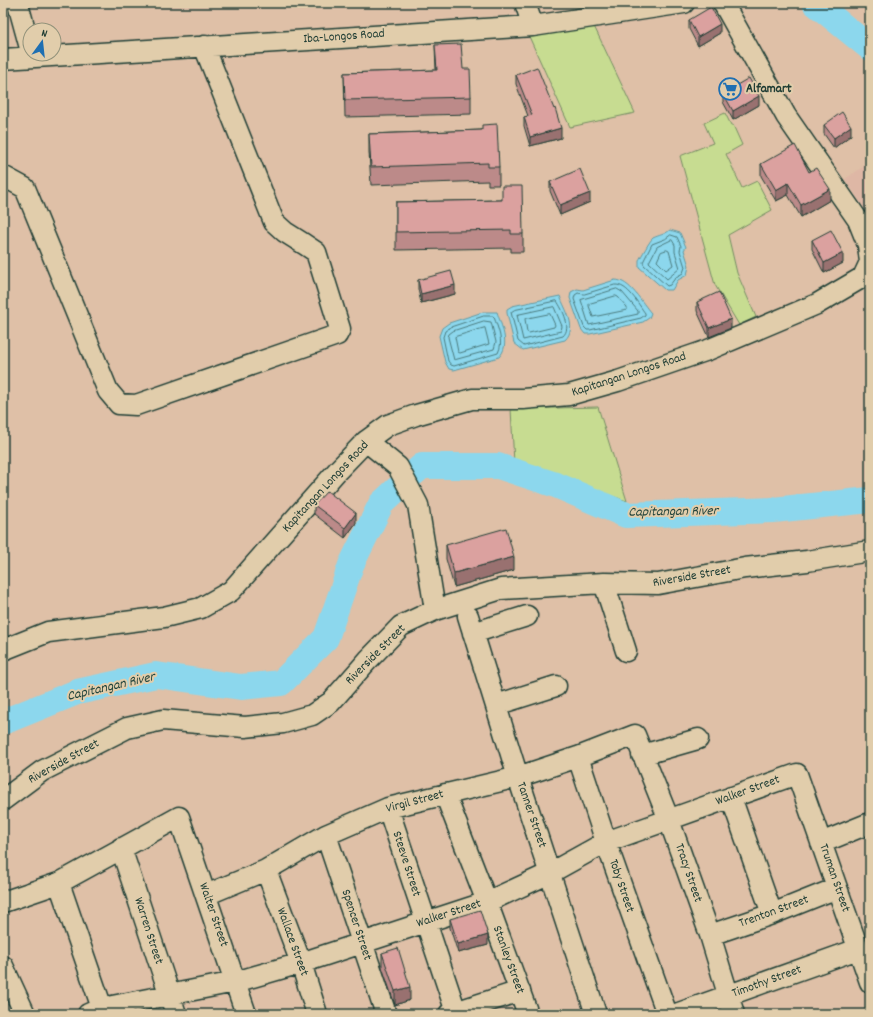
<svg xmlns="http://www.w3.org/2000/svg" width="873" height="1017" viewBox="0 0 873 1017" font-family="Dekko,sans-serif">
	<rect width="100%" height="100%" fill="#dfc0a7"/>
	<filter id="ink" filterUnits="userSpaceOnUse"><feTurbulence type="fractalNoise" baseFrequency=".025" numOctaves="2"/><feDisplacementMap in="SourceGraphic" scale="8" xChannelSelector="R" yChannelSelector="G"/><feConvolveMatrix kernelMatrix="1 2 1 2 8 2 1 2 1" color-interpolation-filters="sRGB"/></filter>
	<g filter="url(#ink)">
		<path fill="#deb7a5" d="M870,162V217L845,179Z"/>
		<path fill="#c7dc91" stroke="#738c62" d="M593,24L635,113L570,127L527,32Z
			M725,113L731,125H733L742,145L726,154L742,188L757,181L772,210L728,235L737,273L756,317L739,325L715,285L680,156L713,143L704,123Z
			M598,407L627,501L514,463L511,409Z"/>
		<path fill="#8cd7ed" stroke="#6099a3" d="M670,230L680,233L686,247L684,250L689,266L687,275L678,280L672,290H665L639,267C639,265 639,262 639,260C641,257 650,240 653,238C659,235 664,235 670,230Z
			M615,280C630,280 642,303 651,313L649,318L643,322L590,334H585L581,329L570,298L571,292L577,289L583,290Z
			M560,296C565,310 578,327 565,340L523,350L514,343L507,313V309L512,306Z
			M483,312H497C501,325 511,345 499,357L454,370L449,369L445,362L439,336L442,328L449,323Z"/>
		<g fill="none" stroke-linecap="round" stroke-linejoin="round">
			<path stroke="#4b7b7e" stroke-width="1" d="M671,235L677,237L681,246L680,251L685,267L683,273L676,277L670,285L667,286L644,265L643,262L652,244L665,239Z
				M672,240L675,245V252L680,268L667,279L649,262L657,247Z
				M667,250L669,251L673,265L666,270L657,261L661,252Z
				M615,285C628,284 638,304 645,313V315L641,318L590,330H587L584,327L574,299L575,295L578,293L584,294Z
				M617,289L622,292L638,311V314L589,325L581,300Z
				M616,296L618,297L627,307V310L593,317L589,306V304Z
				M557,301C563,310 572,328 563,336L524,346L518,341L511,312L514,310Z
				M554,307L562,326L561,331L523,340L517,315Z
				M550,314L555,325L554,327L529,333L527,332L525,319Z
				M484,316H493L494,317C498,329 504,341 498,353L454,366L451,365L448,361L443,337L445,331L451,327Z
				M484,321L491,322L496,342L494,349L454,360L448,337L449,334L453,331Z
				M485,328L489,344L460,353L458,352L455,337Z"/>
			<path stroke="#8cd7ed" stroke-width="26" d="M815,3L870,48
				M414,473L422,466H498L556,485L626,515L773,510L870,500
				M3,722L77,692L156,675L241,687L281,683L326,638L351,565L381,504L397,489"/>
			<g stroke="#1f3d34" stroke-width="23">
				<path id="minor" d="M525,3L533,26
					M18,4L30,48
					M3,59L533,26L684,3
					M3,176L25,188L108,391L119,404L136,405L337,335L340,329L316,252L304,244L285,232L274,222L204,46
					M366,441L398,467L418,505L435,610
					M604,583L626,651
					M468,616L518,777L596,1014
					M473,633L527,616
					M3,650L48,632L164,617L201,608L231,591L338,470L366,441L388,425L416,415L472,399H523L569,395L618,381L708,350L817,304L863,277L870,262L868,245L858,220L786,116L723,3
					M496,705L556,686
					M642,755L698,739
					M578,757L606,842L667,1014
					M445,794L487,902L528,1014
					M731,797L772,914
					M3,800L42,771L127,728L163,720L245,727L283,723L312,715L331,702L368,660L401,626L435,610L501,589L604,583L658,584L745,568L807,561L870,551
					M388,808L456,1012
					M326,835L386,1014
					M821,843L870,823
					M121,848L176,1014
					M266,870L301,963L317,1014
					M59,883L104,1014
					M206,895L266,870L326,835L388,808L518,777L578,757L635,735L669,820L710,935L734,1014
					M3,902L59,883L179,817L246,1014
					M710,935L772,914L837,888
					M3,966L25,1014
					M88,1014L102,1008L235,982L301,963L487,902L550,873L606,842L797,774L870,982
					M449,1014L520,991
					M676,1014L858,949"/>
			</g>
			<use href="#minor" stroke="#e1cdab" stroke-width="20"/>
		</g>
		<path fill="#bc8a89" stroke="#1f3d34" d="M689,20L720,33L698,46L689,29Z
			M435,45L463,69L471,97V114L345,117L344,73L436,70Z
			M516,75L561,138L530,146L524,126V117L528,116L516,84Z
			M723,93L759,105L733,120L723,102Z
			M824,125L851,135L834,148L824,134Z
			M482,130L499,167V185H488V181L371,185L369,152V134Z
			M761,164L809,172L830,200L801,217L788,195L776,201L761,176Z
			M550,182L590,202L560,215L550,191Z
			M502,200L523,234V252H511V248L396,250V202Z
			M812,240L843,263L824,273L812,249Z
			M418,280L455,294L421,303L418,289Z
			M697,302L731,328L709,337L697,311Z
			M314,505L356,523L345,538L314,514Z
			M446,545L514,570L454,587L446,559Z
			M450,919L488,945L458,953L450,928Z
			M382,953L410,1000L395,1005L382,967Z"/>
		<path fill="#99716f" stroke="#1f3d34" d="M720,24V33L698,46V37Z
			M759,96V105L733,120V111Z
			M851,126V135L834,148V138Z
			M561,128V138L530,146V137Z
			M788,183V195L776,201V190Z
			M830,189V200L801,217V205Z
			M590,193V202L560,215V205Z
			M843,253V263L824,273V263Z
			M455,285V294L421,303V294Z
			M731,319V328L709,337V328Z
			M356,513V523L345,538V528Z
			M514,557V570L454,587V573Z
			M488,935V945L458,953V944Z
			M410,987V1000L395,1005V991Z"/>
		<path fill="#dba19f" stroke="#1f3d34" d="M711,7L720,24L698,37L689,20Z
			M461,44L463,69H470L471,97L345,100L344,73L437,70L435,45Z
			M537,67L554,109L555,108L561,128L530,137L524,117L532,115L516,75Z
			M749,78L759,96L733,111L723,93Z
			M842,112L851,126L834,138L824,125Z
			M497,124L499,167H488V163L371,167L369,134L482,130V125Z
			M795,145L809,172L816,168L830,189L801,205L788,183L776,190L761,164Z
			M580,169L590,193L560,205L550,182Z
			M502,186H522L523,234H511V230L396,232V202L502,200Z
			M831,230L843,253L824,263L812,240Z
			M451,271L455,285L421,294L418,280Z
			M719,292L731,319L709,328L697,302Z
			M327,491L356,513L345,528L314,505Z
			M506,528L514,557L454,573L446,545Z
			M480,910L488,935L458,944L450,919Z
			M398,948L410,987L395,991L382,953Z"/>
	</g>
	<defs>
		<g id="supermarket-ring" transform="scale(1.15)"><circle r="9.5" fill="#e1cdab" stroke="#1f6fb2" stroke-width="1.5"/><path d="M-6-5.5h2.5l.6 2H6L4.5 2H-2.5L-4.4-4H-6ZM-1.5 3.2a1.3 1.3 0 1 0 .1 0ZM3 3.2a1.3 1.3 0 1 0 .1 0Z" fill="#1f6fb2"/></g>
	</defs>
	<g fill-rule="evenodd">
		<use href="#supermarket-ring" x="730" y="89"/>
	</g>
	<g text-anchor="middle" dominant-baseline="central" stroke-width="4" stroke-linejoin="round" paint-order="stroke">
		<g font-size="13" fill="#1f3d34" stroke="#e1cdab">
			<text transform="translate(344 37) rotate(-4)">Iba-Longos Road</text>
			<text transform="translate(629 375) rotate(-18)">Kapitangan Longos Road</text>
			<text transform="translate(326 487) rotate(-47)">Kapitangan Longos Road</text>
			<text transform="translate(692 577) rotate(-10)">Riverside Street</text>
			<text transform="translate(376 655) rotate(-45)">Riverside Street</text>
			<text transform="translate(64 762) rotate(-29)">Riverside Street</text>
			<text transform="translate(748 791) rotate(-20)">Walker Street</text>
			<text transform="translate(415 802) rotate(-15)">Virgil Street</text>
			<text transform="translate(531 815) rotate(71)">Tanner Street</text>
			<text transform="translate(406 864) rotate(72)">Steeve Street</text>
			<text transform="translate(688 873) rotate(71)">Tracy Street</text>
			<text transform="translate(834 878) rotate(71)">Truman Street</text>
			<text transform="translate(621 886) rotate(71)">Toby Street</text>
			<text transform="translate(774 912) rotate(-20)">Trenton Street</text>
			<text transform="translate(449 914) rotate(-18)">Walker Street</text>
			<text transform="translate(213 915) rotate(71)">Walter Street</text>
			<text transform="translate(356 925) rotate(72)">Spencer Street</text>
			<text transform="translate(148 931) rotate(72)">Warren Street</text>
			<text transform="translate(292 942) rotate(70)">Wallace Street</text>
			<text transform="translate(508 960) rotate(70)">Stanley Street</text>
			<text transform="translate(767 982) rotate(-20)">Timothy Street</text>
		</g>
		<g font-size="13" font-weight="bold" fill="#1f3d34" stroke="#e1cdab" text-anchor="start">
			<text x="746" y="89">Alfamart</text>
		</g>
		<g font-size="14" font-style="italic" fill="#24453d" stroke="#e1cdab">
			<text transform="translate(673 512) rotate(-1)">Capitangan River</text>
			<text transform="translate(111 687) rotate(-13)">Capitangan River</text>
		</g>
	</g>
	<rect width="873" height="1017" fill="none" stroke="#e1cdab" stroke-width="16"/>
	<rect x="8" y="8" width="857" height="1001" fill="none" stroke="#1f3d34" stroke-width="1.5" filter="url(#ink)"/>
	<g transform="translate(42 42) rotate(15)"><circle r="19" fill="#e1cdab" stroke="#93937b"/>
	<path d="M0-3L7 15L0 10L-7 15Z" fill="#1f6fb2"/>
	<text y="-6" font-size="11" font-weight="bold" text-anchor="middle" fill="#1f3d34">N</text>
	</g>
</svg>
